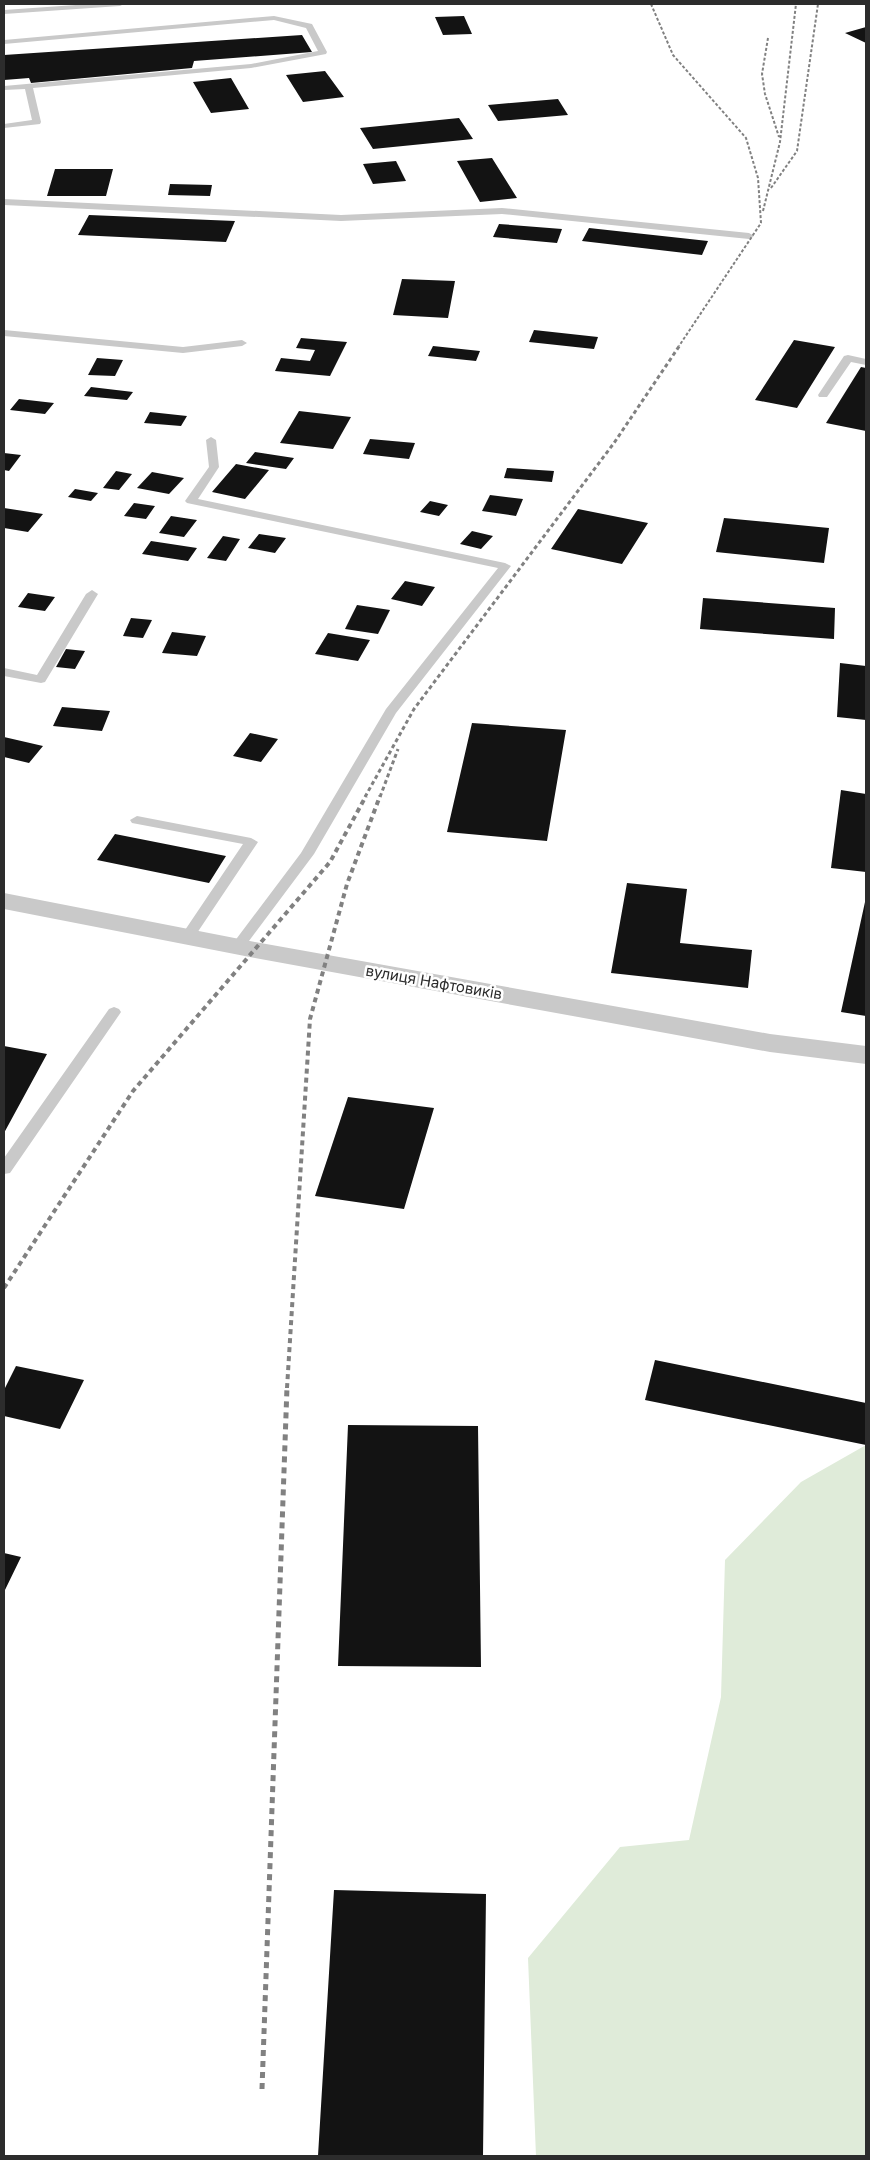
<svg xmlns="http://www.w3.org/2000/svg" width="870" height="2160" viewBox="0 0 870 2160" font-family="Inter,sans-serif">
	<rect width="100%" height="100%" fill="#fff"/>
	<path fill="#dfebd9" d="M866,1445V2156H536L528,1958L620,1847L689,1840L721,1697L725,1560L801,1482Z"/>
	<path fill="#131313" d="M464,16L472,34L443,35L435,17Z
		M866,27V43L845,33Z
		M302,35L312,52L194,61L192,68L31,83L29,78L4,80V55Z
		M325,71L344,97L303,102L286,75Z
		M231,78L249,109L211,113L193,82Z
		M558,99L568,115L498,121L488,105Z
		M459,118L473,139L373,149L360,128Z
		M492,158L517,198L480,202L457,161Z
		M396,161L406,181L373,184L363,164Z
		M55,169H113L106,196H47Z
		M170,184L212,185L210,196L168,195Z
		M89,215L235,221L226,242L78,235Z
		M499,224L562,229L557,243L493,237Z
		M589,228L708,241L702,255L582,241Z
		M402,279L455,281L448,318L393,315Z
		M534,330L598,337L594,349L529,342Z
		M301,338L347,342L330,376L275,371L281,358L310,361L315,350L296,348Z
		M794,340L835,347L797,408L755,400Z
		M433,346L480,351L476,361L428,356Z
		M97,358L123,360L115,376L88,375Z
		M861,367L866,368V431L826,423Z
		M91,387L133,392L127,400L84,396Z
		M19,399L54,403L45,414L10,410Z
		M299,411L351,417L333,449L280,443Z
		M150,412L187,416L181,426L144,423Z
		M370,439L415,443L409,459L363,454Z
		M255,452L294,458L286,469L246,463Z
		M4,453L21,455L9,471L4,470Z
		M236,464L269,470L245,499L212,492Z
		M507,468L554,471L552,482L504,478Z
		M116,471L132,474L119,490L103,488Z
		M152,472L184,478L169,494L137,488Z
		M75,489L98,493L91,501L68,497Z
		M490,495L523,499L516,516L482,511Z
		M430,501L448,505L439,516L420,512Z
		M134,503L155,506L146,519L124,516Z
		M4,508L43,514L28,532L4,528Z
		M578,509L648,523L622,564L551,549Z
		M171,516L197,520L184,537L159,533Z
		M724,518L829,528L824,563L716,552Z
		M472,531L493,536L481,549L460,544Z
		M259,534L286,538L275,553L248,548Z
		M223,536L240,539L226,561L207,558Z
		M151,541L197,548L188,561L142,554Z
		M405,581L435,587L422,606L391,599Z
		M28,593L55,597L45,611L18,607Z
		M703,598L835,608L834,639L700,629Z
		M357,605L390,610L378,634L345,629Z
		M131,618L152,620L143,638L123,636Z
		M172,632L206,636L197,656L162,653Z
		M328,633L370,640L358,661L315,654Z
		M66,649L85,651L75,669L56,667Z
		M840,663L866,666V720L837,717Z
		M62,707L110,711L102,731L53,726Z
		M472,723L566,730L547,841L447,832Z
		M250,733L278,739L261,762L233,756Z
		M4,737L43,746L29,763L4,757Z
		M841,790L866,794V872L831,868Z
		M115,834L226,856L209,883L97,860Z
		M627,883L687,889L680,943L752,950L748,988L611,973Z
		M865,902H866V1016L841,1012Z
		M4,1046L47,1054L4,1133Z
		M348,1097L434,1108L404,1209L315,1196Z
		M655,1360L866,1403V1445L645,1400Z
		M16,1366L84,1380L60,1429L4,1416V1390Z
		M348,1425L478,1426L481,1667L338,1666Z
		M4,1553L21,1557L4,1592Z
		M334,1890L486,1894L483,2156H318Z"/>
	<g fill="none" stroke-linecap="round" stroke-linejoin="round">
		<path fill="#c9c9c9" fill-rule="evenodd" d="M90,4H124L120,6L4,14V10Z
			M274,16L312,24L327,52L326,54L251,68L33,88L41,122L40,124L4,128V124L32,120L25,89L4,90V86L251,64L318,51L306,28L274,20L4,44V40Z
			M4,199L341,215L502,208L749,233L754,236L749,239L502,214L341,221L4,205Z
			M4,330L183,347L242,340L247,343L242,346L183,353L4,336Z
			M848,355L866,359V365L851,362L827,397H819L818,395L844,356Z
			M211,437L216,440L219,467L198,499L505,563L511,566L396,713L314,854L243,949H233L231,946L301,853L386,709L498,568L187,503L185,501L209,467L206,440Z
			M92,590L98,594L45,682L41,683L4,676V668L37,675L86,594Z
			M137,816L251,838L258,842L193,939H183L181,936L243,844L132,823L130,820Z
			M114,1007L119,1009L121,1012L119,1015L10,1173L4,1174V1158L109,1009Z"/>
		<path fill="#c9c9c9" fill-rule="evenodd" d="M4,893L255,942L770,1034L866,1046V1064L770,1052L255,958L4,909Z"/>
		<path stroke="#818181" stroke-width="2" stroke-dasharray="3 2" stroke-linecap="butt" d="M651,4L673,55L746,138L758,178L761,223L679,346
			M768,38L762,74L765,94L779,137
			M771,188L797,151L818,4
			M763,211L780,142L796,4"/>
		<path stroke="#818181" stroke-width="3" stroke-dasharray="4 3" stroke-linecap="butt" d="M365,797L414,709L614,443L680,345
			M380,797L398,749"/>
		<path stroke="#818181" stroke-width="4" stroke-dasharray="5 4" stroke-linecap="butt" d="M4,1288L133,1091L330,862L366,796
			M287,1388L310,1019L347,884L380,796"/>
		<path stroke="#818181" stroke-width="5" stroke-dasharray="6 5" stroke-linecap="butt" d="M262,2089L287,1387"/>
	</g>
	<g text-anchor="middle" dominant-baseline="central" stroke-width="5" stroke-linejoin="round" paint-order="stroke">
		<g font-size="15" fill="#2c2c2c" stroke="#fff">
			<text transform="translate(434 982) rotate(10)">вулиця Нафтовиків</text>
		</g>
	</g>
	<rect width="870" height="2160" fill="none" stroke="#2c2c2c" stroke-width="10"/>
</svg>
